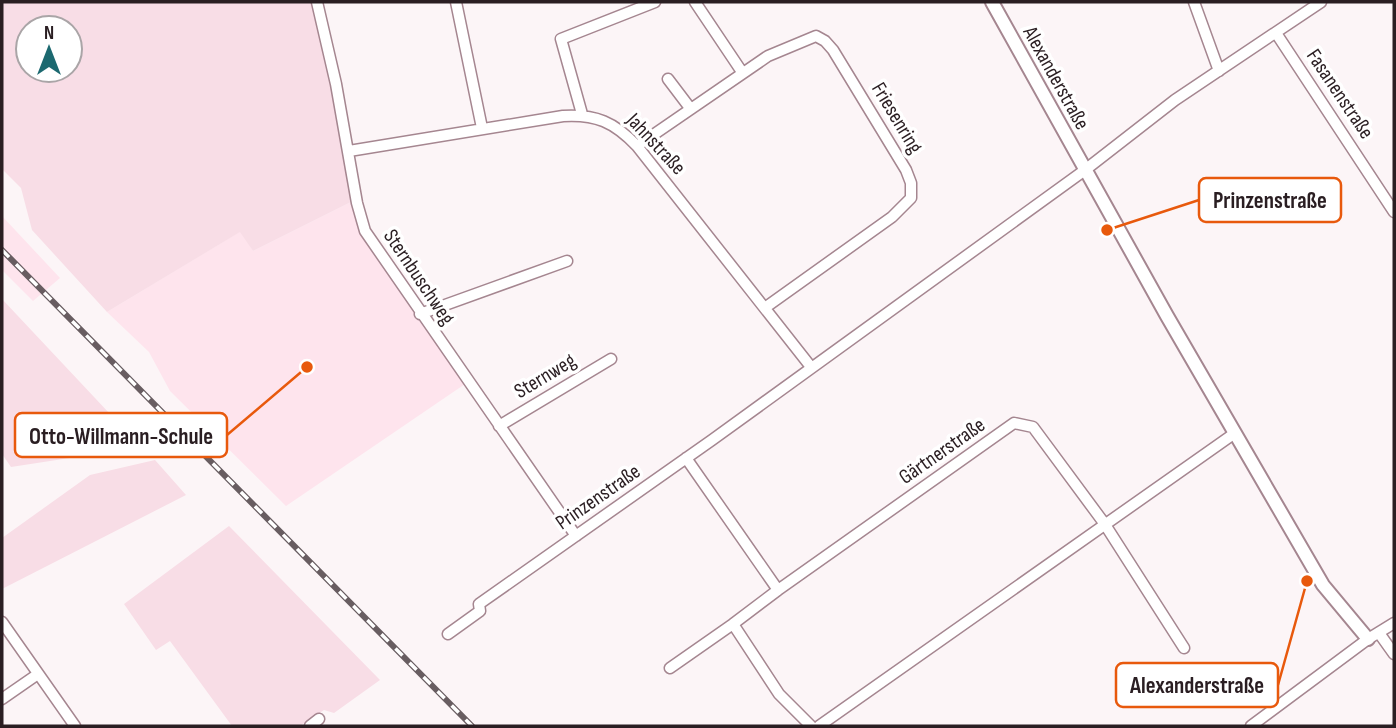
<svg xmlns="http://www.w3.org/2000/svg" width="1396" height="728" viewBox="0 0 1396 728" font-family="'Sofia Sans Condensed',sans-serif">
	<rect width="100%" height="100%" fill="#fcf5f7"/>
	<path fill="#fee4ed" d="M357,199L365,231L468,382L286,506L170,391L149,352L107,312L241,231L253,251Z
		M2,216L60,278L33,301L2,270Z"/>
	<path fill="#f8dde6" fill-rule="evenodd" d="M2,2H317L357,199L253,251L240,232L107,312L32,230L21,188L2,169ZM28,28H70V70H28Z
		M2,299L141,447L11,467L2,454Z
		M155,460L186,495L2,589V538L90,475Z
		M229,526L380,680L334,713L324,710L300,726H232L170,641L156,650L124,604Z"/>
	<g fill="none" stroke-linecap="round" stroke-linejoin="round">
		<g stroke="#a58690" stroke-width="13">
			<path id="minor" d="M317,2L336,84L357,203L365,231L576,536
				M456,2L482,128
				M695,2L742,72
				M1194,2L1219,71
				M1276,33L1394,212
				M668,79L690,108
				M582,114L561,39L655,2
				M637,146L768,56L816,36L825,41L833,50L906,170L911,183V198L892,217L766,307
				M349,151L563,116C596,114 614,122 637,146L811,367
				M420,314L567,261
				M499,426L611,359
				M686,458L778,590
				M2,622L75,726
				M1379,633L1394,654
				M448,634L480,611L479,604L712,440L1085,170L1175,100L1321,2
				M670,668L733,624
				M2,699L38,674
				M310,726L319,719
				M811,726L779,694L733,624L778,590L1014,423L1033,427L1104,523L1184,648
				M819,726L1235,433
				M1251,726L1368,639L1394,623"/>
		</g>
		<g stroke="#a58690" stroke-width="16">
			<path id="tertiary" d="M992,2L1167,316L1323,585L1368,639"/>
		</g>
		<use href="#minor" stroke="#fff" stroke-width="10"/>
		<use href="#tertiary" stroke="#fff" stroke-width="12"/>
		<g stroke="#685d61" stroke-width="6">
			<path id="rail" d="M2,250L472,726"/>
		</g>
		<use href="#rail" stroke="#fff" stroke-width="3.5" stroke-dasharray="10" stroke-linecap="butt"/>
	</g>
	<g text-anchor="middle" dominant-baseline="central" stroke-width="7" stroke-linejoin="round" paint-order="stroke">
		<g font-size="21" fill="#2a1e22" stroke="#fff">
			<text transform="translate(1056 78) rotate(61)">Alexanderstraße</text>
			<text transform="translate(1340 94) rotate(56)">Fasanenstraße</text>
			<text transform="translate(897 118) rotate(59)">Friesenring</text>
			<text transform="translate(656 144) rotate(47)">Jahnstraße</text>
			<text transform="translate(419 277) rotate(56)">Sternbuschweg</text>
			<text transform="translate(545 376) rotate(-31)">Sternweg</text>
			<text transform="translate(942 451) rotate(-35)">Gärtnerstraße</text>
			<text transform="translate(598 497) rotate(-35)">Prinzenstraße</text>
		</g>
	</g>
	<path fill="none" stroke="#e8590c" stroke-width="2.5" d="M1107 230L1199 200M307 367L227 435M1307 581L1278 685"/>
	<g fill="#e8590c" stroke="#fff" stroke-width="2.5">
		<circle cx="1107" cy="230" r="7"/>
		<circle cx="307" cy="367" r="7"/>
		<circle cx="1307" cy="581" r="7"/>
	</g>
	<g fill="#fff" stroke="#e8590c" stroke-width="2.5">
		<rect x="1199" y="178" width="142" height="44" rx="7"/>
		<rect x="15" y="413" width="212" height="44" rx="7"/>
		<rect x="1116" y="663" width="162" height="44" rx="7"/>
	</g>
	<g font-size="23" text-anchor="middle" font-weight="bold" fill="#2a1e22">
		<text x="1270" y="208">Prinzenstraße</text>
		<text x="121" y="444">Otto-Willmann-Schule</text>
		<text x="1197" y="693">Alexanderstraße</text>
	</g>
	<rect width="1396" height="728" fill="none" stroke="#2a1e22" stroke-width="7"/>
	<g transform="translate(49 49)"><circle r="33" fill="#ffffff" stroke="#aaa5a7" stroke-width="2"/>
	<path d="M0-5L12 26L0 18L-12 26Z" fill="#1c6970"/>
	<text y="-10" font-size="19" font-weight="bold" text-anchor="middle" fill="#2a1e22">N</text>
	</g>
</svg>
